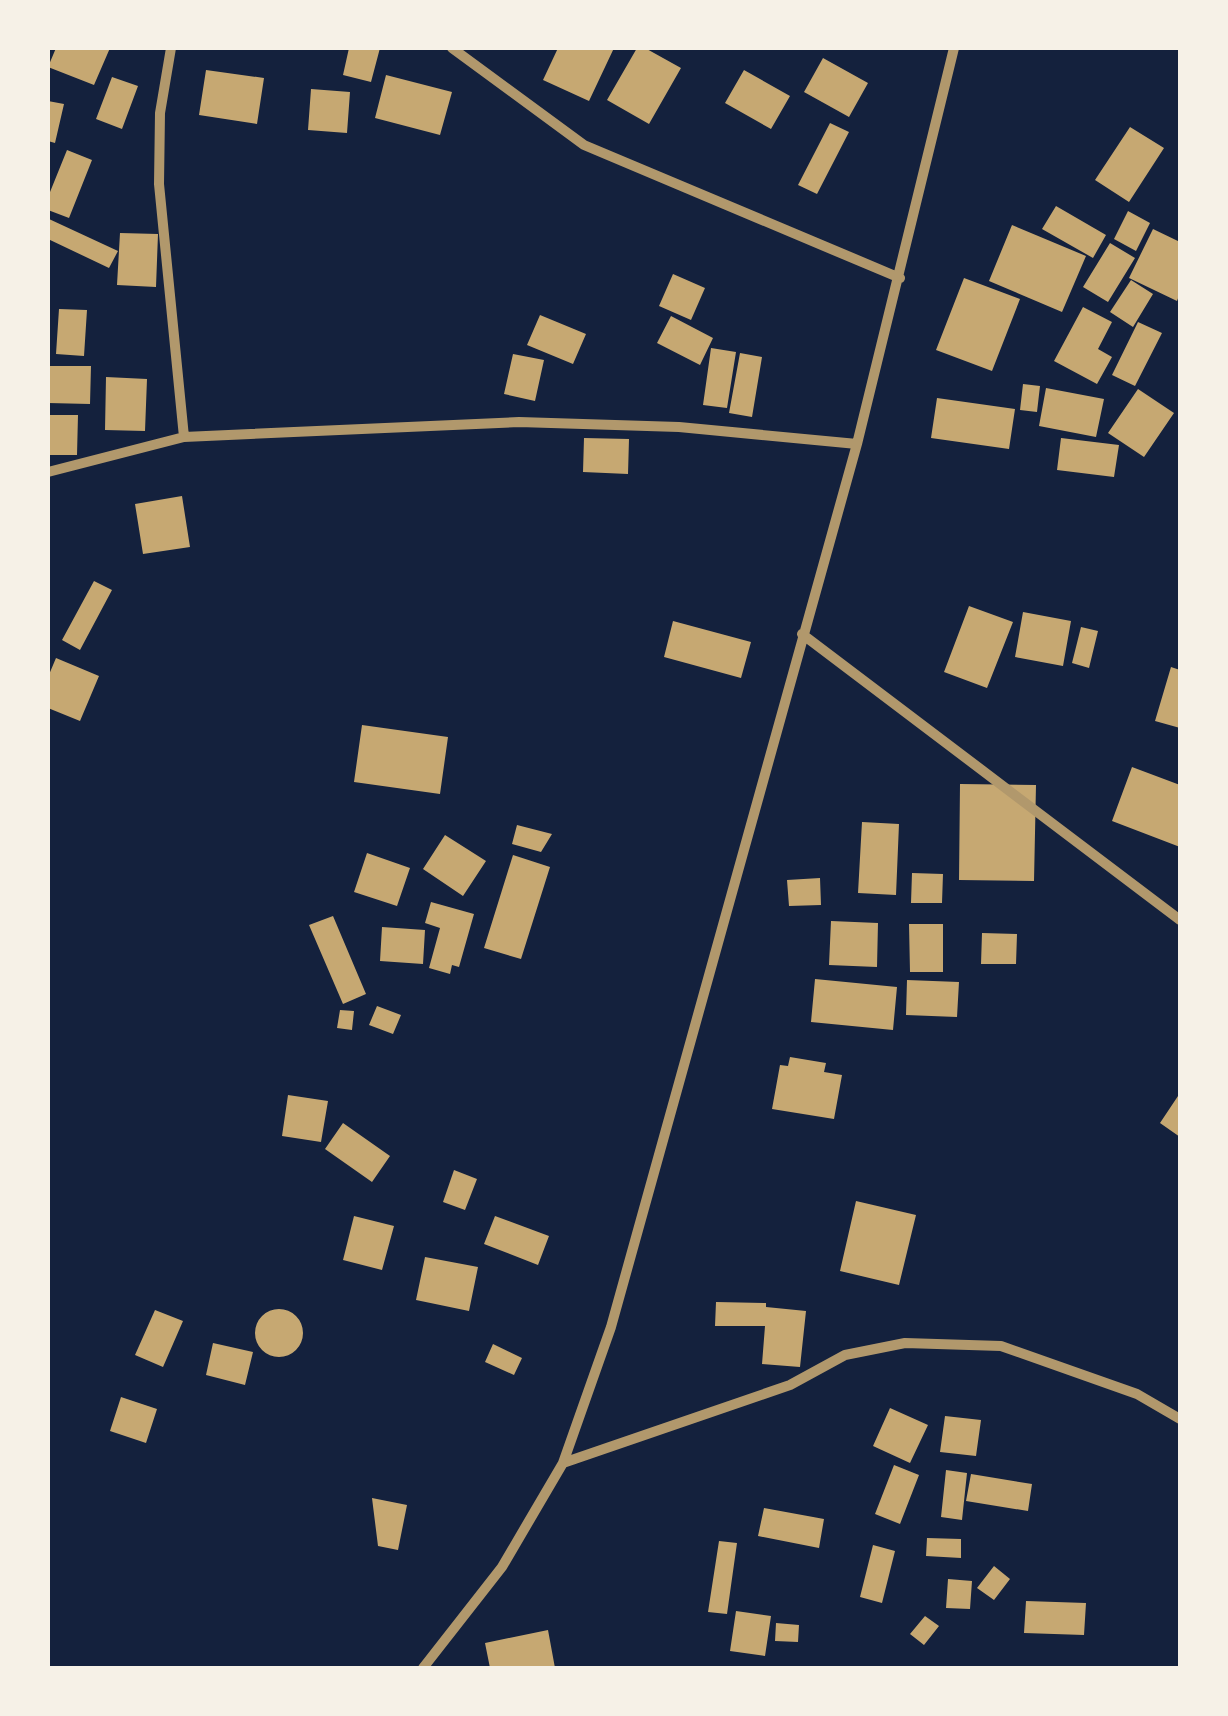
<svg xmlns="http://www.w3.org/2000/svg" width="1228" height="1716" viewBox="0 0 1228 1716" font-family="Lato,sans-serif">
	<rect width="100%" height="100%" fill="#14213d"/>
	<path fill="#c6a872" d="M56,48H110L94,85L48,67Z
		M349,48H380L371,82L343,75Z
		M558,48H614L589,101L543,80Z
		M637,48H645L681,68L649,124L607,100Z
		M823,58L868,83L849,117L804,92Z
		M206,70L264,78L257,124L199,115Z
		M744,70L790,96L771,129L725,103Z
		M386,75L452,92L440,135L375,118Z
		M112,77L138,86L122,129L96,119Z
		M311,89L350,92L347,133L308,130Z
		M48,101L64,104L55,143L48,141Z
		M830,123L849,132L817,194L798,185Z
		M1130,127L1164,148L1129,202L1095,180Z
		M67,150L92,160L69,218L48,210V197Z
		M1056,206L1106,235L1093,258L1042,229Z
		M1128,211L1150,223L1136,251L1114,239Z
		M49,219L118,251L109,268L48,239Z
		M1012,225L1086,256L1062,312L989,281Z
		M1153,229L1180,242V293L1177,301L1129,278Z
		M120,233L158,234L156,287L117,285Z
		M1110,243L1135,258L1108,302L1083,287Z
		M673,274L705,288L691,320L659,306Z
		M964,278L1020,299L992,371L936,350Z
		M1131,280L1153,294L1133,327L1110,312Z
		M1083,307L1112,322L1098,349L1112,357L1097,384L1054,361Z
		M59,309L87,310L84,356L56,354Z
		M540,315L586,334L573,364L527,345Z
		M671,316L713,338L700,365L657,343Z
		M1138,322L1162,333L1135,386L1112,375Z
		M711,348L736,352L727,408L703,405Z
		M740,353L762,357L752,417L729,413Z
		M513,354L544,360L535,401L504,394Z
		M48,366H91L90,404L48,403Z
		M106,377L147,379L145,431L105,430Z
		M1023,384L1040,386L1037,412L1020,410Z
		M1046,388L1104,399L1096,437L1039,426Z
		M1138,389L1174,413L1144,457L1108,433Z
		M937,398L1015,409L1009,449L931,438Z
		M48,415H78L77,455H48Z
		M584,438L629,439L628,474L583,472Z
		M1061,438L1119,445L1114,477L1057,470Z
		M182,496L190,547L143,554L135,504Z
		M94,581L112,590L80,650L62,640Z
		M969,606L1013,622L987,688L944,672Z
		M1023,612L1071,621L1063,666L1015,657Z
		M673,621L751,642L741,678L664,657Z
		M1081,627L1098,631L1089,668L1072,663Z
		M56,658L99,676L80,721L48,708V677Z
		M1171,667L1180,670V728L1155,721Z
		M362,725L448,737L440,794L354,782Z
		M1132,767L1180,785V847L1112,821Z
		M960,784L1036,785L1034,881L959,880Z
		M862,822L899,824L896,895L858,893Z
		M517,825L552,834L541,852L512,844Z
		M445,835L486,861L463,896L423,869Z
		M367,853L410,868L397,906L354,892Z
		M513,855L550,867L521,959L484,948Z
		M912,873L943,874L942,903H911Z
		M820,878L821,905L789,906L787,880Z
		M431,902L474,914L459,967L452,965L450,974L429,968L440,928L425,923Z
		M333,916L366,994L343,1004L309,925Z
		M831,921L878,923L877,967L829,965Z
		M909,924H943V972H910Z
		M382,927L425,930L423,964L380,961Z
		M982,933L1017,934L1016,964H981Z
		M815,979L897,987L893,1030L811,1022Z
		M907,980L959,982L957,1017L906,1015Z
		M377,1006L401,1015L393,1034L369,1025Z
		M340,1010L354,1011L352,1030L337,1028Z
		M790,1057L826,1063L824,1072L842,1075L834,1119L772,1109L780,1065L788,1066Z
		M1180,1093V1137L1160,1123Z
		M288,1095L328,1101L321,1142L282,1136Z
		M343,1123L390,1156L372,1182L325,1149Z
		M454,1170L477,1179L465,1210L443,1202Z
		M856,1201L916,1215L899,1285L840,1271Z
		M354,1216L394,1226L382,1270L343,1260Z
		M495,1216L549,1236L538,1265L484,1244Z
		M425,1257L478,1267L469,1311L416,1300Z
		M716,1302L766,1303V1307L806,1311L800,1367L762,1364L765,1326H715Z
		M255 1333a24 24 0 1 1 48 0a24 24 0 1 1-48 0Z
		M155,1310L183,1321L163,1367L135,1355Z
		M213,1343L253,1352L245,1385L206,1375Z
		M493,1344L522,1358L514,1375L485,1362Z
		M121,1397L157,1409L146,1443L110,1431Z
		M890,1408L928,1425L910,1463L873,1446Z
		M945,1416L981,1420L976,1456L940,1452Z
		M894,1465L919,1475L900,1524L875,1514Z
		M946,1470L967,1473L962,1520L941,1517Z
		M971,1474L1032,1484L1028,1511L966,1501Z
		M372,1498L407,1505L398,1550L378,1546Z
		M764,1508L824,1519L819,1548L758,1536Z
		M927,1538L961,1539V1558L926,1556Z
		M719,1541L737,1543L727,1614L708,1612Z
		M873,1545L895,1551L882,1603L860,1597Z
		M994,1566L1010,1579L994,1600L977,1588Z
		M948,1579L972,1581L970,1609L946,1608Z
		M1026,1601L1086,1603L1084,1635L1024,1633Z
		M736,1611L771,1616L765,1656L730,1651Z
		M925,1616L939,1626L924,1645L910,1634Z
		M776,1623L799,1625L798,1642L775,1641Z
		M548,1630L555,1668H490L485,1643Z"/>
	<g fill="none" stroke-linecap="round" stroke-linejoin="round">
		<path stroke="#b1986c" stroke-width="10" d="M171,48L160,113L159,184L184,437
			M452,48L584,145L900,278
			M48,472L184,437L519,422L679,427L857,444
			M802,634L1180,920
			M563,1463L790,1385L845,1355L905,1343L1001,1346L1137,1394L1180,1419
			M423,1668L502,1567L563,1463L611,1327L857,444L954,48"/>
	</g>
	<rect width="1228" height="1716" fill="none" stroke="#f6f1e7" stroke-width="100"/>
</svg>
